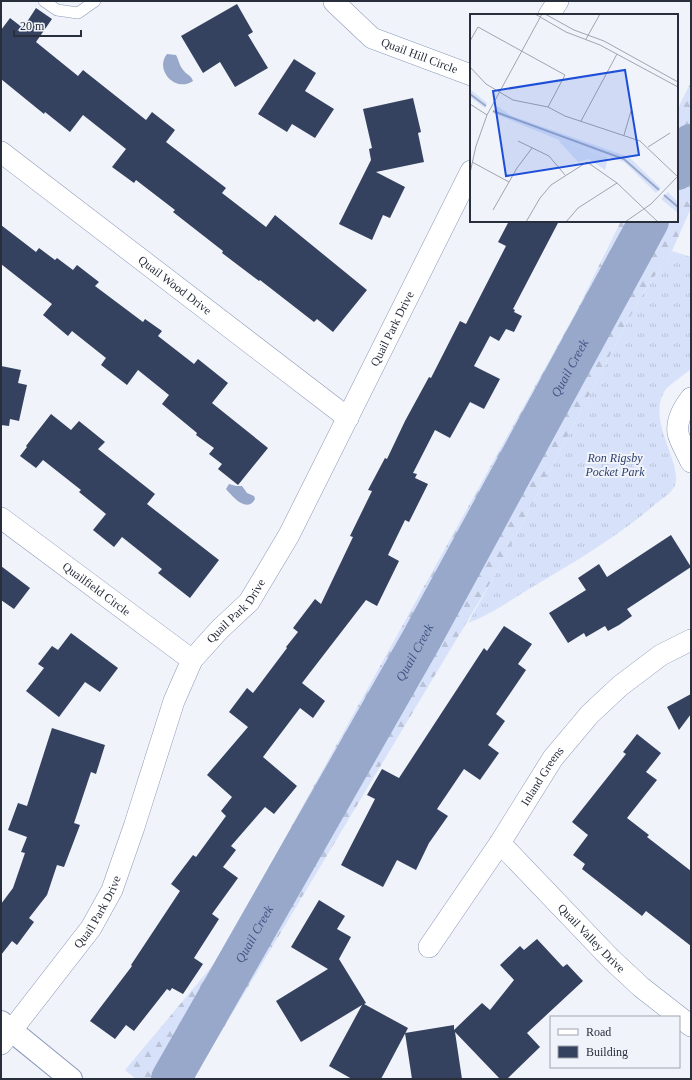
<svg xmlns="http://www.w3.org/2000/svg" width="692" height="1080" font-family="'Times New Roman',serif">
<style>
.grass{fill:url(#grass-tufts)}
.forest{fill:url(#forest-firs)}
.water{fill:#98a8ca}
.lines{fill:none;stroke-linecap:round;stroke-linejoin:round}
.river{stroke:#98a8ca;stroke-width:40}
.building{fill:#35425f}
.service-casing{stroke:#8a99b8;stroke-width:12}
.minor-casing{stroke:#8a99b8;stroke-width:22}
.tertiary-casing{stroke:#8a99b8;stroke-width:24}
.service{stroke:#fff;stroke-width:11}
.minor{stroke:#fff;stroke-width:21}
.tertiary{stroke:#fff;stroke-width:22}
.labels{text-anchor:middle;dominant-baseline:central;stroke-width:4;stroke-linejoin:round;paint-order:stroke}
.street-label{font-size:12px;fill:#282e3b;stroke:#f0f3fa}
.park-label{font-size:12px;font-style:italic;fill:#2e416f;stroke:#f0f3fa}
.water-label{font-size:13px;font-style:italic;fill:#415686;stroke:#f0f3fa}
.inset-river{fill:none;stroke:#98a8ca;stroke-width:2}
.inset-road{fill:none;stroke:#a0a4ae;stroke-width:1}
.view{fill:#1d4ed8;fill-opacity:0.15;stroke:#1d4ed8;stroke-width:2}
.inset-edge{fill:none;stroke:#282e3b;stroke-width:2}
</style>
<defs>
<pattern id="grass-tufts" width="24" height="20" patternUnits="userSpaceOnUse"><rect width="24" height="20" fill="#d7e2fa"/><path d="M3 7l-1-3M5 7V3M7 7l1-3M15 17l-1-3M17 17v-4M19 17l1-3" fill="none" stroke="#b9c2d7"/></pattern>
<pattern id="forest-firs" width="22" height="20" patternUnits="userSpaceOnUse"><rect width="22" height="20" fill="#d7e2fa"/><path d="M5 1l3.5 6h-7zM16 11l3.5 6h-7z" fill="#b9c2d7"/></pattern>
</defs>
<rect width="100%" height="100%" fill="#f0f3fa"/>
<!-- grass -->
<path class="grass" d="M 672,251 L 691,257 L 691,369 C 684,375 674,381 667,388 C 642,419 688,468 673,489 C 669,495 657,502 652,507 C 615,538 575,562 534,586 C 512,599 492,614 468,623 L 495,575 L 641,296 Z"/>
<!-- forest -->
<path class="forest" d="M 691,82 L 691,208 L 672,251 L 641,296 L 495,575 L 193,1079 L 136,1079 L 125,1070 L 218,959 L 577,310 L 621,221 L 677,221 L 677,110 Z"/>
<!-- water -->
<path class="water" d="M 167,54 L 176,55 C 179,60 179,66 184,71 C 187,75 191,75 193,81 C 176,93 154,70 167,54 Z
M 229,484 L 236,486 L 242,486 L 247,493 L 254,496 L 255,499 C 247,514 232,496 226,489 Z"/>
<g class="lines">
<!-- river -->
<g class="river">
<path d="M 677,170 L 691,144"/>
<path id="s1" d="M 171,1079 L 420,642 L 649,221"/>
</g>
</g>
<!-- building -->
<path class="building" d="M 237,4 L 253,32 L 248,35 L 268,68 L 235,87 L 220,62 L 203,73 L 181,36 Z
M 36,8 L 52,19 L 36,42 L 78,76 L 83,70 L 146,120 L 152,112 L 175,130 L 166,142 L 226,188 L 222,193 L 266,227 L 275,215 L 367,290 L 333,332 L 317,319 L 314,322 L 260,280 L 259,281 L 222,253 L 223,251 L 173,212 L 175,210 L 136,180 L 134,183 L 112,167 L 126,149 L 83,115 L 70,132 L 45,112 L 44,114 L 1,79 L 1,30 L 10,18 L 23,28 Z
M 294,59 L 316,73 L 305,91 L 334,109 L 315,138 L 292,124 L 287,132 L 258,114 Z
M 413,98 L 421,132 L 418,133 L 424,162 L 376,172 L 405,187 L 390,218 L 383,215 L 372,240 L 339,224 L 371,160 L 369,149 L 372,148 L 363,109 Z
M 509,221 L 559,221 L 513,309 L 515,310 L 514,312 L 522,316 L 514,332 L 506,329 L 499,341 L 490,336 L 474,366 L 500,379 L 484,409 L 470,402 L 450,438 L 435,430 L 413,473 L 417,474 L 415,478 L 428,484 L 409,522 L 405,520 L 388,555 L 399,561 L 377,606 L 366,600 L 302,683 L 325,701 L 313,718 L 300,708 L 263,757 L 297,786 L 274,814 L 265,807 L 231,846 L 236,850 L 223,867 L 238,878 L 212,914 L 219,919 L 194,958 L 203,964 L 183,994 L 172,988 L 170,991 L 167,989 L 134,1031 L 126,1025 L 115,1039 L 90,1021 L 132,966 L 131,965 L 180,891 L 171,884 L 193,855 L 196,857 L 226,816 L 221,811 L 232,797 L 207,775 L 248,727 L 229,712 L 247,688 L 253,693 L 287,648 L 286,647 L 298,632 L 293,628 L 315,599 L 321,604 L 353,537 L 350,536 L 372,491 L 368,490 L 385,458 L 387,459 L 405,421 L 429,377 L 431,378 L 460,321 L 466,324 L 506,246 L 498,242 Z
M 1,225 L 36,252 L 39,248 L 55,260 L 57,258 L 73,270 L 77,265 L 99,282 L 95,286 L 143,322 L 145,319 L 162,331 L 158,336 L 194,364 L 198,359 L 228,383 L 212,403 L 268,448 L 238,485 L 218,469 L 222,464 L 209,454 L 214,448 L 196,435 L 197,433 L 162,404 L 169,395 L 138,370 L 127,385 L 101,365 L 106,358 L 72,331 L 68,336 L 43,315 L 52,304 L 1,264 Z
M 1,366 L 21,370 L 18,383 L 27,385 L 19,421 L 10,419 L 9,426 L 1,425 Z
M 51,414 L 71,430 L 79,421 L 105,442 L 98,449 L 155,494 L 147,504 L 219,560 L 190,598 L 158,573 L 162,569 L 122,537 L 114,547 L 93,530 L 106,514 L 79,492 L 81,490 L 43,460 L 36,468 L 20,456 L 27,447 L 26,446 Z
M 671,535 L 691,567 L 627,609 L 632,616 L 619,625 L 608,631 L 605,626 L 586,637 L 584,633 L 568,643 L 549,613 L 586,590 L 578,578 L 599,564 L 607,577 Z
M 1,566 L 30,588 L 14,609 L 1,600 Z
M 504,626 L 532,644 L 518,664 L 526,670 L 496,714 L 505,721 L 488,745 L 499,753 L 480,780 L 464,769 L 437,809 L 448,816 L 429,843 L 416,870 L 397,860 L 383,887 L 341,865 L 375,799 L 367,795 L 382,769 L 399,778 L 484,648 L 487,651 Z
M 71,633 L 118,668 L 100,692 L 85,682 L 59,717 L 26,691 L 44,668 L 38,664 L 52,646 L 58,650 Z
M 691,694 L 691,714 L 679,730 L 667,707 Z
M 52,728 L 105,745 L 96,774 L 91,772 L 74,823 L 80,825 L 64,867 L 57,865 L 47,895 L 29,918 L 34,922 L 17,945 L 12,941 L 1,955 L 1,904 L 13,888 L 25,853 L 21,852 L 27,837 L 8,830 L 18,803 L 27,806 Z
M 637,734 L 661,753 L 646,772 L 657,780 L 627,818 L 649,835 L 647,837 L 691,871 L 691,946 L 646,911 L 642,916 L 582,869 L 585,864 L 573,855 L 588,835 L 572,822 L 626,754 L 623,752 Z
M 319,900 L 345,916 L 337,929 L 351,937 L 339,959 L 366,1003 L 364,1004 L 408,1028 L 381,1079 L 352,1079 L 329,1066 L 362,1005 L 301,1042 L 276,1001 L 328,969 L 291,947 Z
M 537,939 L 563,967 L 567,964 L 583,981 L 527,1033 L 540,1047 L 507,1079 L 500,1079 L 455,1032 L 462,1079 L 412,1079 L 405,1033 L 454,1025 L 454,1030 L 482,1003 L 490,1010 L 514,980 L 500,965 L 520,946 L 524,950 Z"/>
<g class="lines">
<!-- service casing -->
<g class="service-casing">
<path id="service" d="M 44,1 L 57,10 L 78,13 L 95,1"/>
</g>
<!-- minor casing -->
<g class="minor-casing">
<g id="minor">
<path id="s2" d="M 334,2 L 372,38 L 471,75"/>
<path d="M 549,15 L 558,1"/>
<path id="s3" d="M 1,152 L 348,418"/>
<path d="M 691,398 C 684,407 676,420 678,433 C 679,440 688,455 691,462"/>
<path id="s4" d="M 1,518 L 192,660"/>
<path id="s5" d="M 500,843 L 611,959 L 641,987 L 691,1026"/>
<path id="s6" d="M 429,947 L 500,843 L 553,758 L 590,714 L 620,686 L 661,655 L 691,640"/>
<path id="s7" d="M 1,1044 L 91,928 L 112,890 L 134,827 L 174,701 L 192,660 L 220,629 L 249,602 L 289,535 L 471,171"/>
</g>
</g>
<!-- tertiary casing -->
<g class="tertiary-casing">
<path id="tertiary" d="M 1,1022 L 71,1079"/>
</g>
<!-- service -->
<use href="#service" class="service"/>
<!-- minor -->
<use href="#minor" class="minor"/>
<!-- tertiary -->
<use href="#tertiary" class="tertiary"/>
</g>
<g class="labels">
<!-- street labels -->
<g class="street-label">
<text stroke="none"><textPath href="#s2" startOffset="103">Quail Hill Circle</textPath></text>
<text stroke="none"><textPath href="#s3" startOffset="219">Quail Wood Drive</textPath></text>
<text stroke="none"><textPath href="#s7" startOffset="824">Quail Park Drive</textPath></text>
<text stroke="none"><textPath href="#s4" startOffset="119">Quailfield Circle</textPath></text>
<text stroke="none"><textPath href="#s7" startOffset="500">Quail Park Drive</textPath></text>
<text stroke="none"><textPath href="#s6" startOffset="205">Inland Greens</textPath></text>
<text stroke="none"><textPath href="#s7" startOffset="164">Quail Park Drive</textPath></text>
<text stroke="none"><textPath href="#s5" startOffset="132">Quail Valley Drive</textPath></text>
</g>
<!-- park labels -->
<g class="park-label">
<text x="615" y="458">Ron Rigsby<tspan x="615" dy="14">Pocket Park</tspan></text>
</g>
<!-- water labels -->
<g class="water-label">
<text stroke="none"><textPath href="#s1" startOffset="815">Quail Creek</textPath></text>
<text stroke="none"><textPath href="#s1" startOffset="491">Quail Creek</textPath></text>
<text stroke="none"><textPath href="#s1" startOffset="167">Quail Creek</textPath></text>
</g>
</g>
<!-- overview -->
<g transform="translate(470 14)">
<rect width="208" height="208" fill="#f0f3fa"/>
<path d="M 88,126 L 138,143 L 135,156 L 119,145 L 108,148 Z" fill="#d7e2fa"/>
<path d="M 0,75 L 17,89 L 15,94 L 0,83 ZM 27,92 L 42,102 L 159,143 L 191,174 L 186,179 L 154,148 L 94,128 L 23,99 ZM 198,178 L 208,188 L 208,199 L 191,185 Z" fill="#d7e2fa"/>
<path class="inset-river" d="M 0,80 L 16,92M 23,97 L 154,145 L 189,176M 194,181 L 208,193"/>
<path class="inset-road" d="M 65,0 L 96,18 L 130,31 L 208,73M 75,0 L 104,16 L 134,27 L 208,68M 116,25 L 130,0M 0,27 L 8,13 L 95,61 L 78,93M 0,53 L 16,70 L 43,86 L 78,93 L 95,102 L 170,127 L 208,163M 0,90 L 17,101M 111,107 L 147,40M 154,121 L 161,97M 48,127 L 79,142 L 95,161M 178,133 L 200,119M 2,148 L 39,168M 0,159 L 6,132 L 17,101 L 72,0M 23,196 L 47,154 L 62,134M 56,208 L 70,184 L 81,171 L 117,148 L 147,169 L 188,208M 96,208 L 108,194 L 147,169M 155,208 L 181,190 L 208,162"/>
<path class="view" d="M 155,56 L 169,141 L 36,162 L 23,77 Z"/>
<rect width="208" height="208" class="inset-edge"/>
</g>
<!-- border -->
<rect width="692" height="1080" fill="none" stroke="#282e3b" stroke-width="4"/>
<!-- legend -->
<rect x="550" y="1016" width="130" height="52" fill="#f0f3fa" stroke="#a0a4ae"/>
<rect x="558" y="1029" width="20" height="6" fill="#ffffff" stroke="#a0a4ae"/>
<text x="586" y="1036" font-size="12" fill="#282e3b">Road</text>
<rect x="558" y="1046" width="20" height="12" fill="#35425f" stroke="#a0a4ae"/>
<text x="586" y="1056" font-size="12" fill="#282e3b">Building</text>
<!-- scale -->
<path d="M14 30v6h67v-6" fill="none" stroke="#282e3b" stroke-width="2"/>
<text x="20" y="30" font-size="12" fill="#282e3b" stroke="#f0f3fa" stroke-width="3" paint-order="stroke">20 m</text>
</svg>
